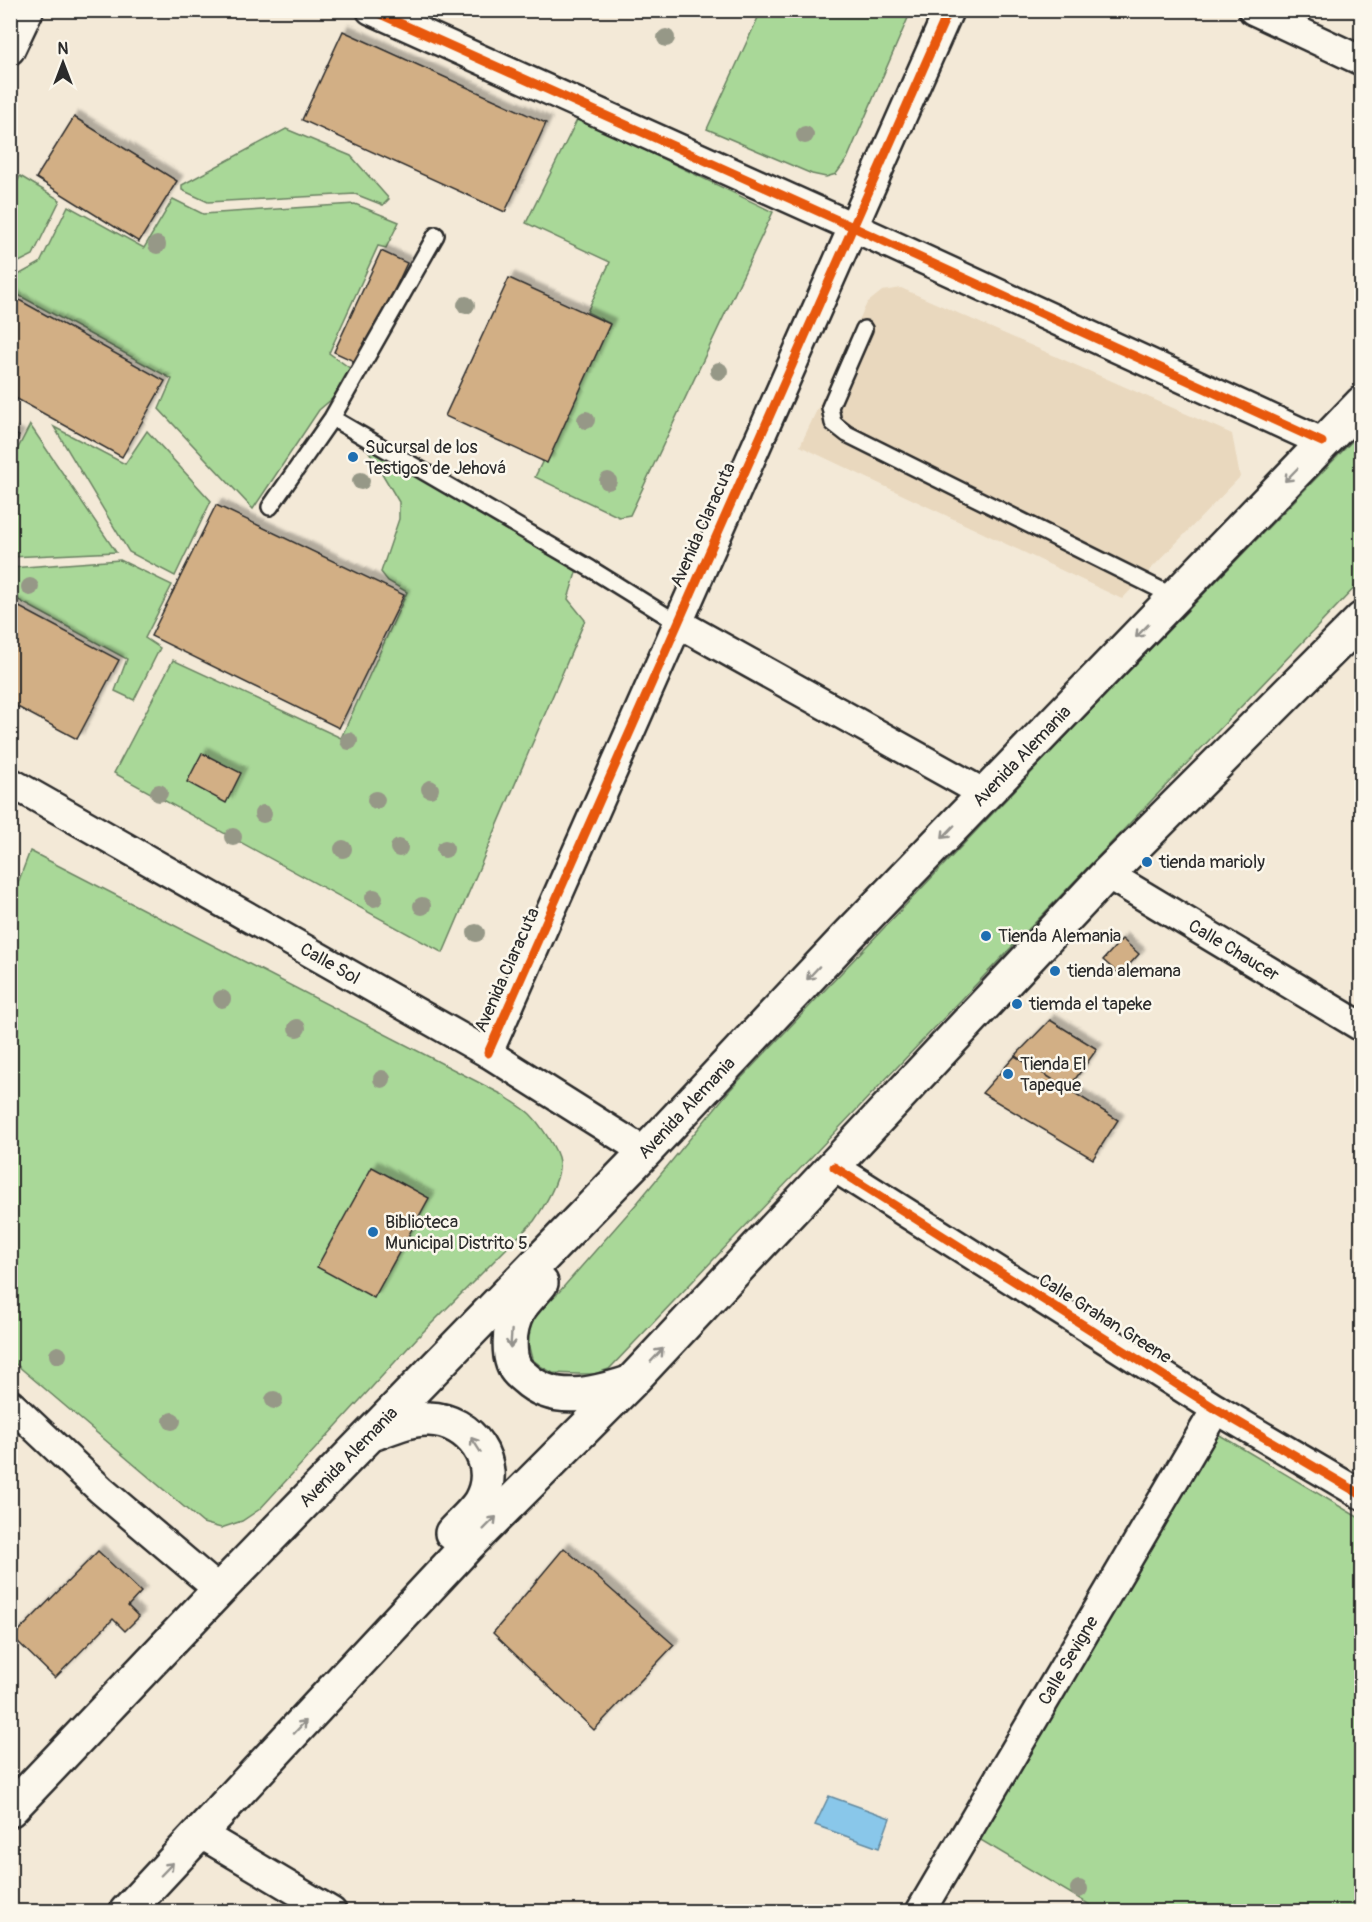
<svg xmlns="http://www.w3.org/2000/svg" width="1372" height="1922" font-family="Pangolin,sans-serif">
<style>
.built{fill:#e9d8be}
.green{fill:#a9d898;stroke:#6a8262;stroke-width:1.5}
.water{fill:#89c7ea;stroke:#63899e;stroke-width:1.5}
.building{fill:#d2af85;stroke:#2b2b2b;stroke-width:1.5;filter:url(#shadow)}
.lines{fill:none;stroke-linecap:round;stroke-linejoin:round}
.service-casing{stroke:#2b2b2b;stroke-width:20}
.minor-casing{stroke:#2b2b2b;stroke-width:33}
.secondary-casing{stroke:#2b2b2b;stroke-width:38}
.service{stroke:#fbf7ec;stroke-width:15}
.minor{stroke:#fbf7ec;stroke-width:28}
.secondary{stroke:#fbf7ec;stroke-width:33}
.cycleway-casing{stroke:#fbf7ec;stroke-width:13}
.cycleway{stroke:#e8590c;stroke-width:9}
.tree{fill:#969887}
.oneway{stroke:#93918c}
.poi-dot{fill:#1f6fb2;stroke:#fbf7ec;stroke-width:2}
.labels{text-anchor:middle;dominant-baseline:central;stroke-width:5;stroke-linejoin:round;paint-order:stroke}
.poi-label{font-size:18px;fill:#2b2b2b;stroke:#fbf7ec;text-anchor:start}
.street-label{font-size:18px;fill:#2b2b2b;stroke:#fbf7ec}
</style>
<defs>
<filter id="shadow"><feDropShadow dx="5.5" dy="-5.5" stdDeviation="1.5" flood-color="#0004"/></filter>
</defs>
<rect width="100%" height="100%" fill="#f3e9d7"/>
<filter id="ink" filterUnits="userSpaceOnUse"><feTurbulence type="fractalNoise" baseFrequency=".0167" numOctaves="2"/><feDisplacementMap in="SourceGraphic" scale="12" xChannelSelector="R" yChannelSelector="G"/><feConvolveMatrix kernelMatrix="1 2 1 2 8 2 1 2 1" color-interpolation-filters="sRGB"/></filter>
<g filter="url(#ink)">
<!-- built -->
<path class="built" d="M 901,288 L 1232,434 L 1240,477 L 1122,599 L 800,446 L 867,303 L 882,291 Z"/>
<!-- green -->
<path class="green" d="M 761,11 L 911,11 L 847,159 L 836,174 L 826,177 L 812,174 L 707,129 Z
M 578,118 L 773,212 L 630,515 L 619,517 L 535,477 L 609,323 L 587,312 L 610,262 L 526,223 Z
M 286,129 L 351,156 L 389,199 L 383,205 L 355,194 L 208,202 L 182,190 L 182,185 Z
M 20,176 L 60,200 L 33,255 L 11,266 L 11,196 Z
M 173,199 L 203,214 L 355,204 L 399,222 L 386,248 L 378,246 L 329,353 L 351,369 L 333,398 L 319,410 L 253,509 L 159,409 L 172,379 L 11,291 L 11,279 L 40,263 L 68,206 L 144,248 Z
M 30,425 L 116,552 L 11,557 L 11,462 Z
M 54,427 L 125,464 L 147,431 L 211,501 L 175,576 L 129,552 Z
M 1361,432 L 1361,581 L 609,1369 L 594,1374 L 577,1374 L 553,1373 L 542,1367 L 532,1359 L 527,1339 L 529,1321 L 559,1292 L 638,1202 L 729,1091 L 1069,733 Z
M 364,443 L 578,566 L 568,599 L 585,620 L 443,953 L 114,773 L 173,660 L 341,738 L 407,592 L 388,581 L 381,572 L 399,519 L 399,502 Z
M 120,560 L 172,585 L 145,638 L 160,648 L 134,700 L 115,691 L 127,659 L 11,596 L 11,568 Z
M 30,851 L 503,1095 C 511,1101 522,1107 530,1114 C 538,1122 558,1149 559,1162 C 562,1178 543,1208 534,1221 L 417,1338 L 260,1509 L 242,1521 L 221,1528 L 203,1523 L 11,1360 L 10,904 Z
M 1218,1434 L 1361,1519 L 1361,1911 L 1100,1911 L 979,1839 Z"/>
<!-- water -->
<path class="water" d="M 829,1796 L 890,1818 L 879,1848 L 815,1825 Z"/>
<!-- building -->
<path class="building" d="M 343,31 L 546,123 L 505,212 L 302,120 Z
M 74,117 L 177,181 L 139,242 L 36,178 Z
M 381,251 L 407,263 L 360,364 L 334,352 Z
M 509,278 L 610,324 L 547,463 L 445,416 Z
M 10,295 L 165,381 L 122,457 L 10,395 Z
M 10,432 L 19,436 L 10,452 Z
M 216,505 L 404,595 L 339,728 L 151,636 Z
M 10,602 L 119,660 L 77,739 L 10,703 Z
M 202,753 L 241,773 L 226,803 L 187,782 Z
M 1122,939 L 1139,954 L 1120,975 L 1103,960 Z
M 1050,1020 L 1097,1049 L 1068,1089 L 1015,1056 Z
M 1015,1056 L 1118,1120 L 1093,1159 L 982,1093 Z
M 372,1167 L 429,1198 L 374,1298 L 317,1267 Z
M 564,1548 L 674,1645 L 594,1730 L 493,1633 Z
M 98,1551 L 141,1592 L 128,1606 L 139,1617 L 125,1631 L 113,1619 L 55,1678 L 13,1637 Z"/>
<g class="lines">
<!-- service casing -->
<g class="service-casing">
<path id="service" d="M 864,329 L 830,407 L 833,423 L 847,434 L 1175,597
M 332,418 L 591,569 L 678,623
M 270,507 L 332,418 L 436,235"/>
</g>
<!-- minor casing -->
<g class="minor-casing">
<g id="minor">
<path d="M 371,10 L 853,227 L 1322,442"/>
<path d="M 1253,10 L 1362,61"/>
<path d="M 10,50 L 29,10"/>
<path d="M 678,623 L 985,794"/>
<path id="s1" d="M 10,782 L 488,1053 L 645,1152"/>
<path id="s2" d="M 1107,874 L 1362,1027"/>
<path d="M 488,1053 L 949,10"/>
<path d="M 834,1167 L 1216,1409 L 1362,1495"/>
<path d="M 10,1404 L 101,1490 L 219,1590"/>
<path d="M 201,1834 L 332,1912"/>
<path id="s3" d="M 920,1912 L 1216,1409"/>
</g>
</g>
<!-- secondary casing -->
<g class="secondary-casing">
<g id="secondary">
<path d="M 541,1283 C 534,1292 524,1301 518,1311 C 511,1324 509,1341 511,1356 C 513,1367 516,1371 525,1378 C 554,1405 595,1394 629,1383"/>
<path d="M 375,1433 C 391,1427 411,1418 429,1419 C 470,1420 502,1463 480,1502 C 473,1513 461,1523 452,1533"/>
<path id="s4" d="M 10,1810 L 219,1590 L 645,1152 L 846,938 L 1362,403"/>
<path d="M 126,1912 L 469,1544 L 631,1382 L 1107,874 L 1362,619"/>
</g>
</g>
<!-- service -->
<use href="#service" class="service"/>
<!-- minor -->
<use href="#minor" class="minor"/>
<!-- secondary -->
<use href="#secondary" class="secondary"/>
<!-- cycleway casing -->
<g class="cycleway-casing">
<path id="cycleway" d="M 371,10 L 853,227 L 1322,442
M 488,1053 L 949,10
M 834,1167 L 1216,1409 L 1362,1495"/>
</g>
<!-- cycleway -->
<use href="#cycleway" class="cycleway"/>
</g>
<!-- trees -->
<g class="tree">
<circle cx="666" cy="38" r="9"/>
<circle cx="805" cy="135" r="9"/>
<circle cx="157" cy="245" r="9"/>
<circle cx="466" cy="305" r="9"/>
<circle cx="719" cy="371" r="9"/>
<circle cx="586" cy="420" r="9"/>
<circle cx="361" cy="481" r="9"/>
<circle cx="608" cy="481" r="9"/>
<circle cx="30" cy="587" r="9"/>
<circle cx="349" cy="741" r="9"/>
<circle cx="430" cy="789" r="9"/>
<circle cx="159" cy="793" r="9"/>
<circle cx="376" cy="800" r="9"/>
<circle cx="263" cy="814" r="9"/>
<circle cx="233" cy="837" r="9"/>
<circle cx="399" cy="848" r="9"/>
<circle cx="343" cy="849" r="9"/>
<circle cx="445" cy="849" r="9"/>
<circle cx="374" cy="898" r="9"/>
<circle cx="422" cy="906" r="9"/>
<circle cx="476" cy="933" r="9"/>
<circle cx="222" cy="999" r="9"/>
<circle cx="297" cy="1028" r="9"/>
<circle cx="382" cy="1079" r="9"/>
<circle cx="58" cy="1355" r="9"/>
<circle cx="274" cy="1400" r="9"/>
<circle cx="172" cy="1421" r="9"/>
<circle cx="1079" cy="1889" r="9"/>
</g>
<!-- one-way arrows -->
<defs><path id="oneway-shaft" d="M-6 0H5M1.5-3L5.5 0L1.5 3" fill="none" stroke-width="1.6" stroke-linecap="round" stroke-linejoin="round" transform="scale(1.5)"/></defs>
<g class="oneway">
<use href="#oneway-shaft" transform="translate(1291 475) rotate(134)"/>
<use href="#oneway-shaft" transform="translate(1142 631) rotate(134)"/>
<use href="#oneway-shaft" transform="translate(948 832) rotate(134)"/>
<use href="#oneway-shaft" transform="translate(813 973) rotate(133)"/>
<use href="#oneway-shaft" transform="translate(511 1339) rotate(94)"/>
<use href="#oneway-shaft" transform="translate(657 1355) rotate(-47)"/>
<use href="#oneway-shaft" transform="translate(476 1445) rotate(-123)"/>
<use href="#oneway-shaft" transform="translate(490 1523) rotate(-45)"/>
<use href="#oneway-shaft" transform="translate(300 1727) rotate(-47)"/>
<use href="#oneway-shaft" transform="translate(167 1869) rotate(-46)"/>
</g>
</g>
<!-- markers -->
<g class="poi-dot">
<circle cx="353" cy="457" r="6"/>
<circle cx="1147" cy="862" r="6"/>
<circle cx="986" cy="936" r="6"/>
<circle cx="1055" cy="971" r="6"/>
<circle cx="1017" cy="1004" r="6"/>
<circle cx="1008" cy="1074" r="6"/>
<circle cx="373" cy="1232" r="6"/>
</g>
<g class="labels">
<!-- poi labels -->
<g class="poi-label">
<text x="365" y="447">Sucursal de los<tspan x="365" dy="21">Testigos de Jehová</tspan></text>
<text x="1159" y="862">tienda marioly</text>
<text x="998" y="936">Tienda Alemania</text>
<text x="1067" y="971">tienda alemana</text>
<text x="1029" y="1004">tiemda el tapeke</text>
<text x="1020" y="1064">Tienda El<tspan x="1020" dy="21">Tapeque</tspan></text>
<text x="385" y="1222">Biblioteca<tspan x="385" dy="21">Municipal Distrito 5</tspan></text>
</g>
<!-- street labels -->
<g class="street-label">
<text transform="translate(703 525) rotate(-66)">Avenida Claracuta</text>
<text stroke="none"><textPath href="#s4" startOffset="1461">Avenida Alemania</textPath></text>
<text stroke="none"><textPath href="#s2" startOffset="148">Calle Chaucer</textPath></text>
<text stroke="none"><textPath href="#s1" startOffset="368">Calle Sol</textPath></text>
<text transform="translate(507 970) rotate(-66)">Avenida Claracuta</text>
<text stroke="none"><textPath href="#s4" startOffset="975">Avenida Alemania</textPath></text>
<text transform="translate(1105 1319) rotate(32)">Calle Grahan Greene</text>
<text stroke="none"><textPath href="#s4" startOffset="489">Avenida Alemania</textPath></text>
<text stroke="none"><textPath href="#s3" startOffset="292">Calle Sevigne</textPath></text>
</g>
</g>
<!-- margin -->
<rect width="1372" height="1922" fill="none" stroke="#fbf7ec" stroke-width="36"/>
<rect x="18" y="18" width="1336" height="1886" fill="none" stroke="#2b2b2b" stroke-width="2" filter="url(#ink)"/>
<!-- north arrow -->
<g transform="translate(63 63)" stroke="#fbf7ec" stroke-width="4.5" paint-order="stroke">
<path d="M0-4.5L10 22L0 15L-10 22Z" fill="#2b2b2b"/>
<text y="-9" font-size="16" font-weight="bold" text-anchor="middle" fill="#2b2b2b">N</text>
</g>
</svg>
